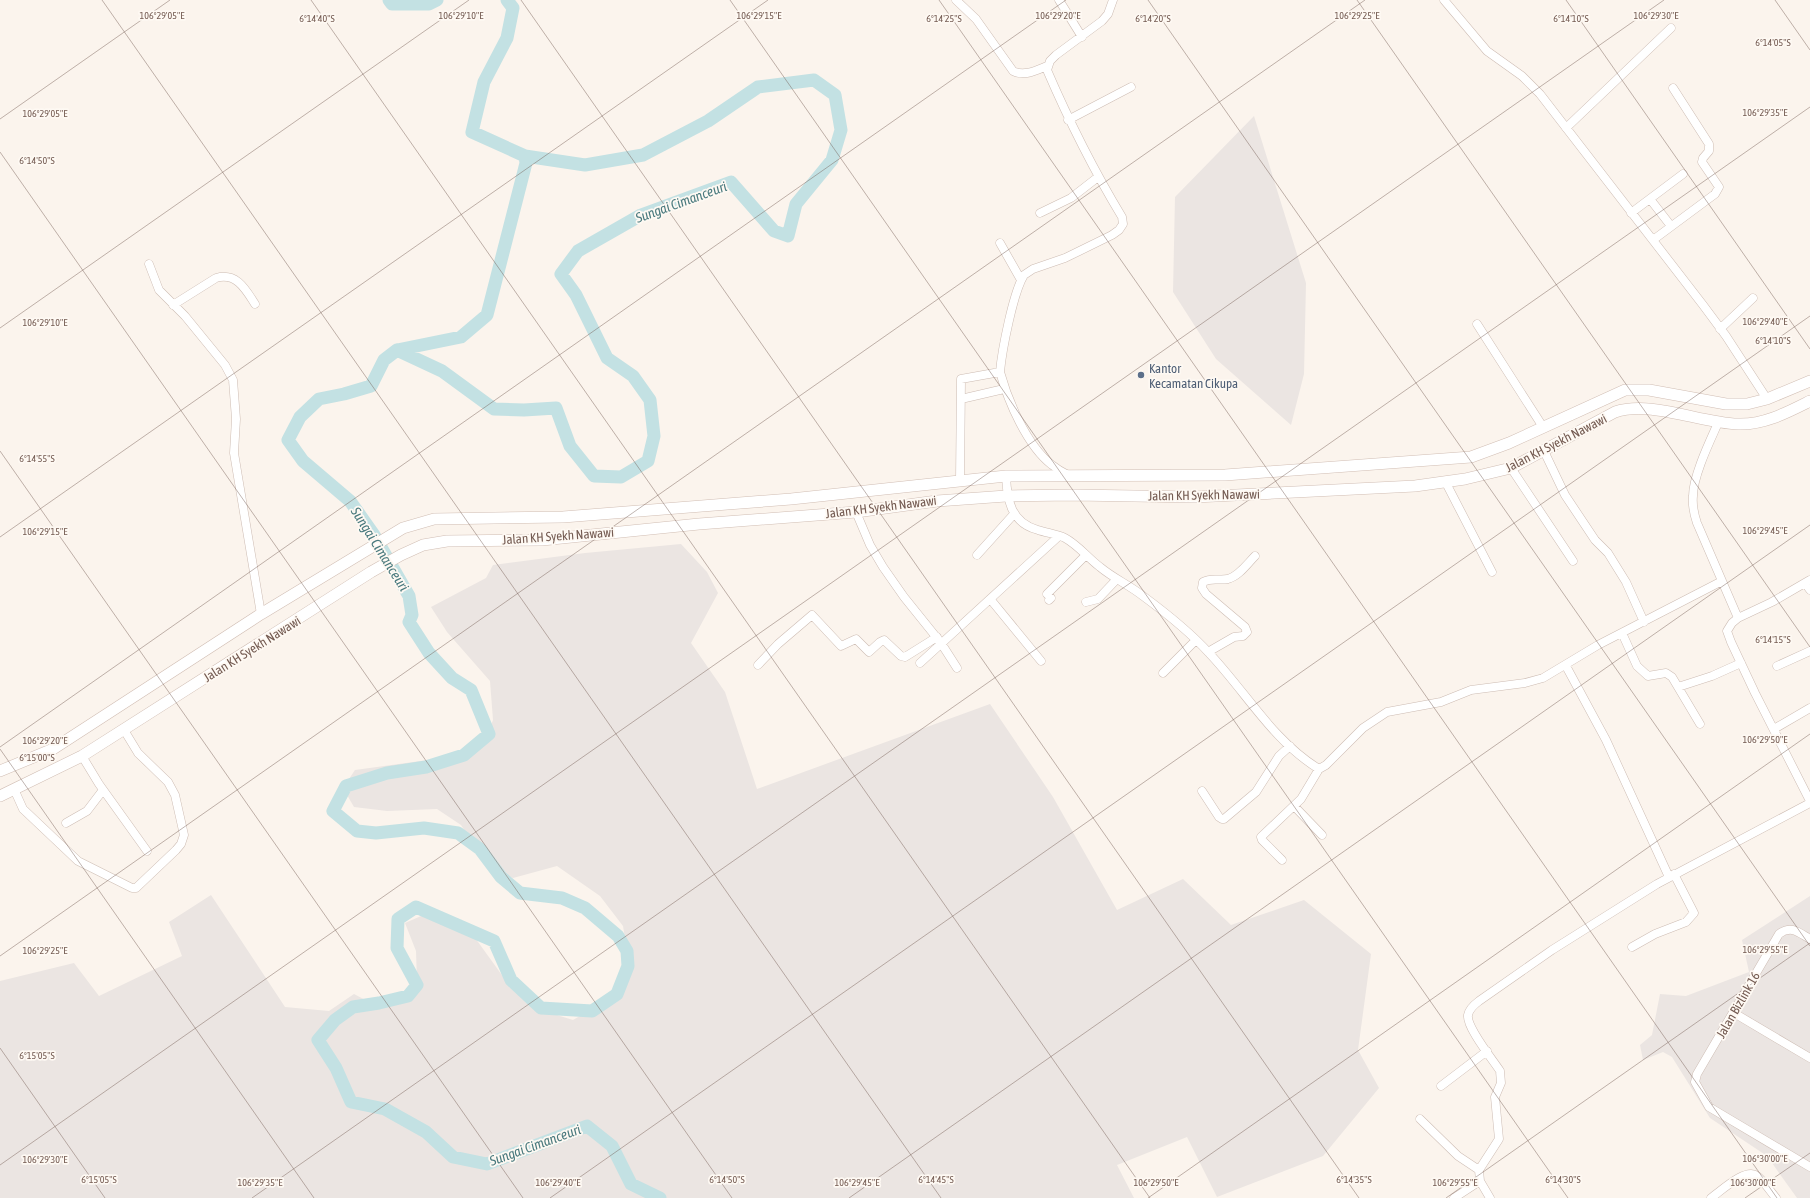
<svg xmlns="http://www.w3.org/2000/svg" width="1810" height="1198" font-family="'Asap Condensed',sans-serif">
<style>
.industrial{fill:#ebe5e2}
.lines{fill:none;stroke-linecap:round;stroke-linejoin:round}
.river{stroke:#c3e1e3;stroke-width:13}
.street-casing{stroke:#cdbcb3;stroke-width:9}
.secondary-casing{stroke:#d1beb4;stroke-width:12}
.street{stroke:#fff;stroke-width:8}
.secondary{stroke:#fff;stroke-width:11}
.ticks{fill:none;stroke:#745b52;stroke-width:1;stroke-opacity:0.45}
.service-dot{fill:#5c6f8a;stroke:#fef9f3;stroke-width:1.5}
.labels{text-anchor:middle;dominant-baseline:central;stroke-width:3.5;stroke-linejoin:round;paint-order:stroke}
.service-label{font-size:13px;fill:#4e5e75;stroke:#fef9f3;text-anchor:start}
.street-label{font-size:13px;fill:#745b52;stroke:#fef9f3}
.water-label{font-size:14px;font-style:italic;fill:#4a7a7e;stroke:#fef9f3}
.ticks-label{font-size:10px;text-anchor:middle;fill:#745b52;stroke:#fef9f3;stroke-width:3.5;stroke-linejoin:round;paint-order:stroke}
</style>
<rect width="100%" height="100%" fill="#fbf4ed"/>
<!-- industrial -->
<path class="industrial" d="M 1254,116 L 1306,283 L 1304,374 L 1291,425 L 1216,359 L 1173,292 L 1175,197 Z
M 681,544 L 707,572 L 718,593 L 691,643 L 725,692 L 757,789 L 990,704 L 1053,797 L 1117,910 L 1183,879 L 1231,925 L 1304,900 L 1371,954 L 1358,1050 L 1379,1088 L 1323,1156 L 1217,1197 L 1187,1137 L 1117,1165 L 1134,1198 L 0,1198 L 0,981 L 74,963 L 99,996 L 182,956 L 169,922 L 211,895 L 285,1007 L 329,1011 L 354,994 L 371,1003 L 389,1005 L 411,995 L 417,982 L 416,951 L 405,923 L 428,913 L 473,935 L 512,989 L 534,1008 L 573,1020 L 599,1005 L 622,980 L 628,957 L 623,926 L 600,896 L 557,866 L 513,878 L 490,870 L 461,825 L 437,809 L 387,811 L 354,807 L 343,788 L 355,770 L 457,756 L 484,743 L 493,720 L 490,681 L 447,632 L 431,607 L 486,578 L 493,565 L 585,553 Z
M 1810,896 L 1810,1198 L 1797,1198 L 1767,1156 L 1710,1118 L 1672,1057 L 1663,1052 L 1643,1060 L 1640,1045 L 1652,1035 L 1660,994 L 1686,996 L 1749,972 L 1742,940 Z"/>
<g class="lines">
<!-- river -->
<path class="river" d="M 389,0 L 392,4 L 429,4 L 437,0
M 507,0 L 513,8 L 507,38 L 484,82 L 472,132 L 525,156 L 585,165 L 643,155 L 708,121 L 758,87 L 814,80 L 835,95 L 841,130 L 832,160 L 796,204 L 788,236 L 774,231 L 731,182 L 641,215 L 578,251 L 561,274 L 576,295 L 607,358 L 633,376 L 650,400 L 654,436 L 648,461 L 621,477 L 594,476 L 570,446 L 556,408 L 524,410 L 494,409 L 442,371 L 397,350 L 384,360 L 371,386 L 344,394 L 319,399 L 300,417 L 288,440 L 303,461 L 350,501 L 374,535 L 409,596 L 412,615 L 409,622 L 429,653 L 452,678 L 471,690 L 489,734 L 464,755 L 426,767 L 387,773 L 346,786 L 333,811 L 357,831 L 376,833 L 424,828 L 458,833 L 480,849 L 501,877 L 520,893 L 562,898 L 585,908 L 618,936 L 627,951 L 628,966 L 617,994 L 592,1011 L 541,1008 L 511,980 L 494,941 L 416,907 L 398,919 L 397,948 L 417,985 L 408,996 L 379,1003 L 353,1007 L 335,1020 L 318,1040 L 336,1068 L 351,1102 L 385,1109 L 426,1132 L 453,1157 L 487,1164 L 587,1126 L 612,1146 L 631,1184 L 660,1198
M 397,350 L 461,337 L 487,315 L 526,163 L 525,156"/>
<!-- street casing -->
<g class="street-casing">
<path id="street" d="M 956,0 L 976,19 L 1013,71 C 1024,77 1037,70 1047,66
M 1059,0 L 1082,37
M 1444,0 L 1487,51 L 1522,76 L 1540,94 L 1703,305 L 1726,336 L 1767,399
M 1068,120 L 1131,87
M 1566,128 L 1671,28
M 1650,199 L 1671,226
M 1040,213 L 1071,198 L 1098,177
M 1631,213 L 1683,174
M 1653,240 L 1715,194 L 1719,187 L 1702,162 L 1703,158 L 1709,151 L 1709,144 L 1673,88
M 1000,243 L 1021,280
M 149,264 L 159,290 L 185,316 L 225,365 L 233,380 L 236,419 L 234,453 L 261,614
M 173,305 L 216,278 C 237,272 246,290 255,304
M 1477,324 L 1543,427
M 1720,329 L 1753,298
M 1000,372 C 1008,401 1027,446 1052,465 C 1057,469 1062,472 1068,475
M 961,399 L 1004,389
M 1718,423 C 1710,441 1693,476 1693,496 C 1692,505 1694,514 1697,523 L 1738,618
M 1544,451 L 1565,495 L 1595,540 L 1608,553 L 1626,582 L 1644,622
M 1511,468 L 1573,561
M 1006,476 C 1007,500 1011,523 1038,530 C 1047,533 1057,534 1065,538 C 1078,545 1088,558 1100,567 C 1113,578 1129,585 1143,596 C 1166,613 1190,632 1209,653 C 1246,692 1273,741 1319,769 L 1301,799 L 1261,837 L 1262,840 L 1282,860
M 960,481 L 961,379 L 1000,372 C 1002,350 1013,293 1024,275 L 1033,269 L 1065,258 L 1112,235 L 1119,230 L 1123,224 L 1122,217 C 1093,169 1069,121 1047,70 L 1050,61 L 1056,55 L 1102,21 L 1108,14 L 1113,0
M 1445,481 L 1492,572
M 856,512 L 870,545 L 883,567 L 904,597 L 941,643 L 957,668
M 977,555 L 1014,514
M 1810,580 L 1772,602 L 1738,618 L 1732,623 L 1727,631 L 1731,642 L 1755,693 L 1810,801
M 1805,583 L 1810,590
M 991,600 L 1041,661
M 1049,600 L 1051,598 L 1047,594 L 1086,555
M 1086,602 L 1098,599 L 1116,580
M 1622,633 L 1637,666 L 1648,676 L 1666,673 L 1672,677 L 1700,724
M 1208,652 L 1234,637 L 1243,636 L 1247,632 L 1245,627 L 1206,594 L 1202,588 L 1203,582 C 1212,577 1219,581 1228,579 C 1239,576 1247,564 1255,556
M 920,663 L 1059,536
M 758,665 L 778,644 L 812,615 L 841,646 L 856,639 L 869,652 L 880,642 L 884,640 L 901,656 L 905,657 L 937,637
M 1566,666 L 1606,740 L 1669,877
M 1777,666 L 1810,651
M 1163,673 L 1196,640
M 1678,687 L 1712,676 L 1741,663
M 1774,729 L 1810,708
M 82,756 L 99,784 L 147,851
M 1319,769 L 1326,765 L 1363,728 L 1387,712 L 1441,702 L 1471,690 L 1525,683 L 1543,678 L 1598,645 L 1722,581
M 14,789 L 23,809 L 78,861 L 132,888 L 136,888 L 176,850 L 181,844 L 184,835 L 175,795 L 168,782 L 138,753 L 124,730
M 1202,791 L 1219,817 L 1222,819 L 1224,819 L 1256,792 L 1279,756 L 1290,746
M 1294,806 L 1322,835
M 66,823 L 87,811 L 103,790
M 1810,939 C 1798,932 1791,925 1779,934 L 1697,1074 L 1695,1082 L 1709,1107 L 1810,1167
M 1632,947 L 1655,934 L 1686,922 L 1694,913 L 1692,909 L 1674,874
M 1734,1013 L 1810,1058
M 1441,1086 L 1487,1051
M 1420,1119 L 1458,1156 L 1479,1170
M 1454,1198 L 1480,1181
M 1490,1198 L 1480,1181 L 1479,1170 L 1499,1139 L 1495,1097 L 1501,1083 L 1500,1071 C 1493,1060 1466,1027 1468,1015 C 1469,1009 1475,1004 1479,1001 L 1552,950 L 1657,884 L 1810,803
M 1711,1198 C 1721,1191 1746,1167 1757,1176 C 1764,1181 1770,1191 1776,1198"/>
</g>
<!-- secondary casing -->
<g class="secondary-casing">
<path id="secondary" d="M 0,771 L 53,749 L 261,614 L 403,528 L 434,519 L 563,517 L 791,499 L 1006,476 L 1225,475 L 1471,457 L 1509,443 L 1625,390 L 1649,390 L 1726,404 L 1747,404 L 1767,399 L 1810,381
M 0,796 L 82,756 L 371,572 L 401,555 L 423,545 L 447,541 L 542,540 L 699,524 L 856,512 L 937,501 L 1006,496 L 1074,495 L 1195,497 L 1415,486 L 1465,479 L 1511,468 L 1615,412 C 1651,400 1700,423 1738,424 C 1764,425 1788,412 1810,401"/>
</g>
<!-- street -->
<use href="#street" class="street"/>
<!-- secondary -->
<use href="#secondary" class="secondary"/>
</g>
<!-- ticks -->
<path class="ticks" d="M 102,0 L 941,1198M 311,0 L 1150,1198M 521,0 L 1359,1198M 730,0 L 1568,1198M 939,0 L 1777,1198M 1148,0 L 1810,946M 1357,0 L 1810,647M 1566,0 L 1810,349M 1775,0 L 1810,50M 0,119 L 170,0M 0,152 L 732,1198M 0,328 L 469,0M 0,451 L 523,1198M 0,537 L 768,0M 0,747 L 1066,0M 0,749 L 314,1198M 0,956 L 1365,0M 0,1048 L 105,1198M 0,1165 L 1664,0M 252,1198 L 1810,107M 550,1198 L 1810,316M 849,1198 L 1810,525M 1148,1198 L 1810,734M 1446,1198 L 1810,943M 1745,1198 L 1810,1153"/>
<!-- markers -->
<circle class="service-dot" cx="1141" cy="375" r="4"/>
<g class="labels">
<!-- service labels -->
<g class="service-label">
<text x="1149" y="368">Kantor<tspan x="1149" dy="15">Kecamatan Cikupa</tspan></text>
</g>
<!-- street labels -->
<g class="street-label">
<text transform="translate(1556 443) rotate(-27)">Jalan KH Syekh Nawawi</text>
<text transform="translate(1204 495) rotate(-1)">Jalan KH Syekh Nawawi</text>
<text transform="translate(881 507) rotate(-7)">Jalan KH Syekh Nawawi</text>
<text transform="translate(558 536) rotate(-4)">Jalan KH Syekh Nawawi</text>
<text transform="translate(252 649) rotate(-32)">Jalan KH Syekh Nawawi</text>
<text transform="translate(1738 1005) rotate(-60)">Jalan Bizlink 16</text>
</g>
<!-- water labels -->
<g class="water-label">
<text transform="translate(681 202) rotate(-20)">Sungai Cimanceuri</text>
<text transform="translate(380 549) rotate(58)">Sungai Cimanceuri</text>
<text transform="translate(535 1145) rotate(-20)">Sungai Cimanceuri</text>
</g>
</g>
<g class="ticks-label">
<text x="162" y="19">106°29'05"E</text>
<text x="759" y="19">106°29'15"E</text>
<text x="461" y="19">106°29'10"E</text>
<text x="1058" y="19">106°29'20"E</text>
<text x="1357" y="19">106°29'25"E</text>
<text x="1656" y="19">106°29'30"E</text>
<text x="317" y="22">6°14'40"S</text>
<text x="944" y="22">6°14'25"S</text>
<text x="1153" y="22">6°14'20"S</text>
<text x="1571" y="22">6°14'10"S</text>
<text x="1773" y="46">6°14'05"S</text>
<text x="1765" y="116">106°29'35"E</text>
<text x="45" y="117">106°29'05"E</text>
<text x="37" y="164">6°14'50"S</text>
<text x="1765" y="325">106°29'40"E</text>
<text x="45" y="326">106°29'10"E</text>
<text x="1773" y="344">6°14'10"S</text>
<text x="37" y="462">6°14'55"S</text>
<text x="1765" y="534">106°29'45"E</text>
<text x="45" y="535">106°29'15"E</text>
<text x="1773" y="643">6°14'15"S</text>
<text x="1765" y="743">106°29'50"E</text>
<text x="45" y="744">106°29'20"E</text>
<text x="37" y="761">6°15'00"S</text>
<text x="1765" y="953">106°29'55"E</text>
<text x="45" y="954">106°29'25"E</text>
<text x="37" y="1059">6°15'05"S</text>
<text x="1765" y="1162">106°30'00"E</text>
<text x="45" y="1163">106°29'30"E</text>
<text x="99" y="1183">6°15'05"S</text>
<text x="727" y="1183">6°14'50"S</text>
<text x="936" y="1183">6°14'45"S</text>
<text x="1354" y="1183">6°14'35"S</text>
<text x="1563" y="1183">6°14'30"S</text>
<text x="260" y="1186">106°29'35"E</text>
<text x="558" y="1186">106°29'40"E</text>
<text x="857" y="1186">106°29'45"E</text>
<text x="1156" y="1186">106°29'50"E</text>
<text x="1455" y="1186">106°29'55"E</text>
<text x="1753" y="1186">106°30'00"E</text>
</g>
</svg>
